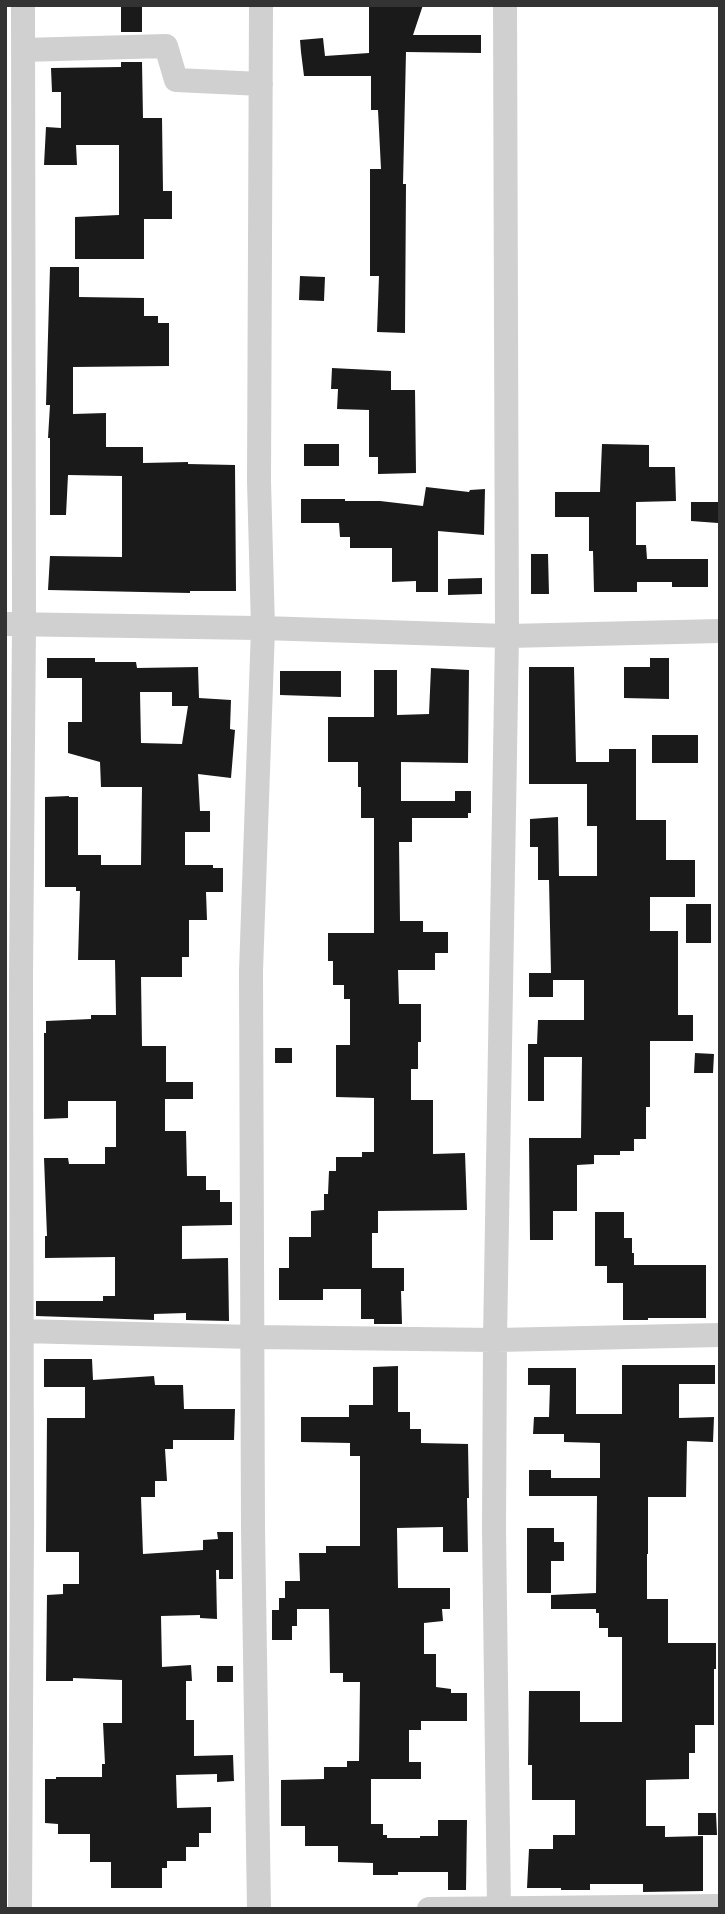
<svg xmlns="http://www.w3.org/2000/svg" width="725" height="1914" font-family="Cabin,sans-serif">
<style>
.building{fill:#1a1a1a;fill-rule:evenodd}
.lines{fill:none;stroke-linecap:round;stroke-linejoin:round}
.minor{stroke:#d0d0d0;stroke-width:24}
</style>
<rect width="100%" height="100%" fill="#fff"/>
<!-- building -->
<path class="building" d="M 121,5 L 142,5 L 142,32 L 121,32 Z
M 369,5 L 423,5 L 413,35 L 481,35 L 481,53 L 406,52 L 403,184 L 406,184 L 405,333 L 377,332 L 379,276 L 370,276 L 370,169 L 381,169 L 378,110 L 371,110 L 371,76 L 304,76 L 301,52 L 300,40 L 323,38 L 325,56 L 369,53 Z
M 121,62 L 142,62 L 143,118 L 162,118 L 163,191 L 172,191 L 172,219 L 144,219 L 144,259 L 75,259 L 75,217 L 119,215 L 119,145 L 76,145 L 77,165 L 44,165 L 46,127 L 61,128 L 61,92 L 52,92 L 51,68 L 121,67 Z
M 50,267 L 79,267 L 79,297 L 144,298 L 144,316 L 158,316 L 158,323 L 169,323 L 169,366 L 73,367 L 73,414 L 106,413 L 106,447 L 143,447 L 143,463 L 188,462 L 188,464 L 235,465 L 236,591 L 190,591 L 190,593 L 48,590 L 50,556 L 122,557 L 122,476 L 68,475 L 66,515 L 50,515 L 50,438 L 48,438 L 50,405 L 46,405 Z
M 300,276 L 325,277 L 324,301 L 299,300 Z
M 332,368 L 391,371 L 391,390 L 415,390 L 416,473 L 378,474 L 378,457 L 369,457 L 369,410 L 337,409 L 338,389 L 331,389 Z
M 304,444 L 339,444 L 339,466 L 304,466 Z
M 602,444 L 649,445 L 649,467 L 675,467 L 676,501 L 636,502 L 636,545 L 646,545 L 647,559 L 708,559 L 708,587 L 672,587 L 672,582 L 637,582 L 637,592 L 594,592 L 593,551 L 589,551 L 589,517 L 555,517 L 555,492 L 600,492 Z
M 426,487 L 469,492 L 470,490 L 485,489 L 484,535 L 438,531 L 438,592 L 416,592 L 416,581 L 392,582 L 392,548 L 350,548 L 350,537 L 340,537 L 339,523 L 301,523 L 301,499 L 345,499 L 345,501 L 380,501 L 423,506 Z
M 691,502 L 718,502 L 718,523 L 691,521 Z
M 531,554 L 548,554 L 549,594 L 531,594 Z
M 482,578 L 482,594 L 448,595 L 448,579 Z
M 47,658 L 95,658 L 95,662 L 136,662 L 137,668 L 198,667 L 199,698 L 231,700 L 230,729 L 235,730 L 231,778 L 198,774 L 200,811 L 210,811 L 210,832 L 185,832 L 185,865 L 213,865 L 213,868 L 223,868 L 223,892 L 206,892 L 207,920 L 189,920 L 189,957 L 182,957 L 182,977 L 141,977 L 142,1046 L 166,1046 L 166,1082 L 193,1082 L 193,1099 L 165,1099 L 165,1131 L 186,1131 L 187,1176 L 206,1176 L 206,1190 L 220,1190 L 220,1202 L 232,1202 L 232,1225 L 182,1226 L 182,1259 L 228,1258 L 229,1321 L 186,1320 L 186,1313 L 154,1314 L 154,1320 L 36,1316 L 36,1301 L 103,1301 L 103,1296 L 115,1296 L 115,1257 L 45,1258 L 45,1236 L 47,1236 L 44,1158 L 68,1158 L 69,1164 L 105,1164 L 105,1147 L 116,1147 L 116,1101 L 68,1101 L 68,1118 L 44,1119 L 44,1033 L 46,1033 L 46,1021 L 91,1019 L 91,1015 L 116,1015 L 115,960 L 78,960 L 80,891 L 76,891 L 76,887 L 45,887 L 45,797 L 69,796 L 69,797 L 78,797 L 78,855 L 101,855 L 101,865 L 141,865 L 142,787 L 101,787 L 100,762 L 68,753 L 68,722 L 82,722 L 82,678 L 47,678 ZM 140,692 L 172,692 L 172,706 L 188,706 L 182,744 L 141,743 Z
M 650,658 L 669,658 L 669,699 L 624,698 L 624,667 L 650,667 Z
M 529,667 L 574,667 L 576,762 L 609,762 L 609,749 L 636,749 L 636,820 L 666,820 L 666,860 L 695,860 L 695,897 L 650,897 L 650,931 L 678,931 L 678,1015 L 693,1015 L 693,1041 L 650,1041 L 650,1107 L 646,1107 L 646,1139 L 634,1139 L 634,1151 L 620,1151 L 620,1155 L 594,1155 L 594,1164 L 577,1165 L 577,1211 L 553,1211 L 553,1240 L 530,1240 L 529,1138 L 581,1138 L 582,1057 L 544,1057 L 544,1101 L 528,1101 L 528,1044 L 537,1044 L 538,1020 L 584,1020 L 584,980 L 553,980 L 553,997 L 529,997 L 529,973 L 551,973 L 549,880 L 538,880 L 538,847 L 530,847 L 530,819 L 558,817 L 559,876 L 597,876 L 597,826 L 587,826 L 587,784 L 529,784 Z
M 431,668 L 469,670 L 468,763 L 401,762 L 401,801 L 455,801 L 455,791 L 471,791 L 471,813 L 468,813 L 468,818 L 412,818 L 412,842 L 399,842 L 400,921 L 423,921 L 423,932 L 448,932 L 448,953 L 435,953 L 435,970 L 398,970 L 399,1004 L 421,1004 L 421,1042 L 418,1042 L 418,1069 L 411,1069 L 411,1100 L 433,1100 L 433,1154 L 465,1153 L 467,1210 L 378,1211 L 378,1233 L 372,1233 L 372,1268 L 404,1268 L 404,1291 L 401,1291 L 402,1324 L 374,1324 L 374,1319 L 361,1319 L 361,1289 L 323,1289 L 323,1300 L 279,1300 L 279,1268 L 289,1268 L 289,1237 L 311,1237 L 311,1211 L 324,1210 L 324,1194 L 328,1194 L 329,1171 L 336,1171 L 336,1157 L 362,1157 L 362,1152 L 374,1152 L 374,1098 L 336,1097 L 336,1045 L 350,1045 L 350,999 L 344,999 L 344,985 L 333,985 L 333,961 L 328,961 L 328,933 L 374,933 L 374,818 L 361,818 L 361,787 L 358,787 L 358,762 L 328,762 L 328,717 L 374,717 L 374,670 L 397,670 L 397,715 L 429,714 Z
M 280,671 L 341,671 L 341,697 L 280,695 Z
M 652,735 L 698,735 L 698,763 L 652,763 Z
M 686,904 L 711,904 L 711,943 L 686,943 Z
M 275,1048 L 292,1048 L 292,1063 L 275,1063 Z
M 695,1053 L 714,1054 L 713,1073 L 694,1073 Z
M 595,1212 L 624,1212 L 624,1238 L 632,1238 L 632,1253 L 634,1253 L 634,1265 L 706,1265 L 706,1318 L 648,1318 L 648,1320 L 623,1320 L 623,1283 L 607,1283 L 607,1266 L 595,1266 Z
M 44,1359 L 92,1359 L 93,1380 L 154,1376 L 155,1385 L 183,1385 L 184,1409 L 235,1409 L 234,1440 L 173,1440 L 173,1449 L 165,1449 L 167,1481 L 155,1481 L 155,1497 L 141,1497 L 143,1554 L 203,1550 L 203,1540 L 218,1539 L 217,1532 L 233,1532 L 233,1579 L 219,1579 L 219,1570 L 216,1570 L 217,1619 L 200,1618 L 200,1615 L 161,1616 L 162,1667 L 191,1665 L 192,1681 L 186,1681 L 186,1720 L 194,1720 L 194,1756 L 233,1755 L 234,1781 L 217,1782 L 217,1774 L 176,1775 L 177,1808 L 211,1807 L 211,1833 L 199,1833 L 199,1847 L 186,1847 L 186,1861 L 167,1861 L 167,1868 L 162,1868 L 162,1888 L 111,1888 L 111,1862 L 90,1862 L 90,1834 L 58,1834 L 58,1824 L 45,1823 L 45,1779 L 56,1779 L 56,1777 L 102,1777 L 102,1764 L 105,1764 L 103,1723 L 122,1723 L 122,1680 L 73,1678 L 73,1681 L 46,1681 L 47,1595 L 63,1594 L 63,1584 L 79,1584 L 79,1552 L 46,1552 L 47,1418 L 85,1418 L 85,1387 L 44,1387 Z
M 622,1365 L 715,1365 L 715,1384 L 679,1384 L 679,1418 L 714,1417 L 713,1442 L 687,1441 L 686,1497 L 648,1497 L 648,1554 L 647,1554 L 647,1599 L 668,1599 L 668,1643 L 716,1643 L 716,1669 L 714,1669 L 714,1725 L 695,1725 L 695,1753 L 689,1753 L 689,1779 L 646,1780 L 646,1826 L 665,1826 L 665,1837 L 703,1836 L 703,1891 L 643,1892 L 643,1884 L 590,1884 L 590,1890 L 561,1890 L 561,1888 L 527,1888 L 529,1849 L 553,1849 L 553,1835 L 575,1835 L 575,1800 L 532,1800 L 532,1765 L 528,1765 L 529,1691 L 580,1691 L 580,1722 L 622,1722 L 622,1637 L 608,1637 L 608,1628 L 599,1628 L 599,1613 L 596,1613 L 596,1609 L 551,1609 L 551,1595 L 596,1593 L 597,1496 L 529,1496 L 529,1470 L 551,1470 L 551,1478 L 600,1478 L 600,1443 L 564,1442 L 564,1434 L 533,1434 L 534,1417 L 549,1417 L 550,1385 L 528,1385 L 528,1368 L 576,1368 L 576,1414 L 622,1414 Z
M 398,1366 L 398,1412 L 410,1412 L 410,1429 L 421,1429 L 421,1443 L 468,1444 L 469,1498 L 467,1498 L 468,1552 L 443,1552 L 443,1527 L 397,1528 L 398,1588 L 450,1588 L 450,1609 L 442,1609 L 443,1621 L 424,1623 L 424,1654 L 436,1654 L 436,1687 L 451,1689 L 451,1693 L 467,1693 L 467,1721 L 421,1721 L 421,1730 L 409,1730 L 409,1762 L 421,1762 L 421,1779 L 371,1779 L 371,1824 L 383,1824 L 383,1835 L 387,1835 L 387,1838 L 420,1838 L 420,1836 L 438,1836 L 438,1820 L 467,1820 L 466,1890 L 448,1890 L 448,1872 L 398,1872 L 398,1875 L 373,1875 L 373,1863 L 338,1862 L 338,1846 L 305,1846 L 305,1826 L 281,1826 L 281,1780 L 324,1779 L 324,1767 L 347,1767 L 347,1761 L 359,1761 L 360,1682 L 343,1682 L 343,1673 L 330,1673 L 329,1609 L 297,1609 L 297,1626 L 292,1626 L 292,1640 L 272,1640 L 272,1610 L 279,1610 L 279,1598 L 285,1598 L 285,1581 L 300,1581 L 299,1553 L 326,1553 L 326,1546 L 360,1546 L 360,1456 L 350,1456 L 350,1443 L 301,1442 L 301,1417 L 349,1417 L 349,1405 L 373,1405 L 373,1367 Z
M 527,1528 L 554,1528 L 554,1542 L 564,1542 L 564,1561 L 551,1561 L 551,1593 L 527,1593 Z
M 217,1666 L 233,1666 L 233,1682 L 217,1682 Z
M 698,1813 L 716,1813 L 717,1835 L 698,1835 Z"/>
<g class="lines">
<!-- minor -->
<path class="minor" d="M 23,50 L 166,46 L 176,80 L 261,84
M 5,624 L 263,628 L 507,636 L 720,631
M 22,1331 L 252,1337 L 495,1340 L 720,1335
M 20,1909 L 22,1525 L 21,978 L 24,624 L 23,5
M 259,1909 L 253,1528 L 251,971 L 263,628 L 259,481 L 261,5
M 429,1909 L 720,1906
M 499,1909 L 494,1530 L 495,1340 L 507,636 L 505,5"/>
</g>
<!-- border -->
<rect width="725" height="1914" fill="none" stroke="#333333" stroke-width="14"/>
</svg>
